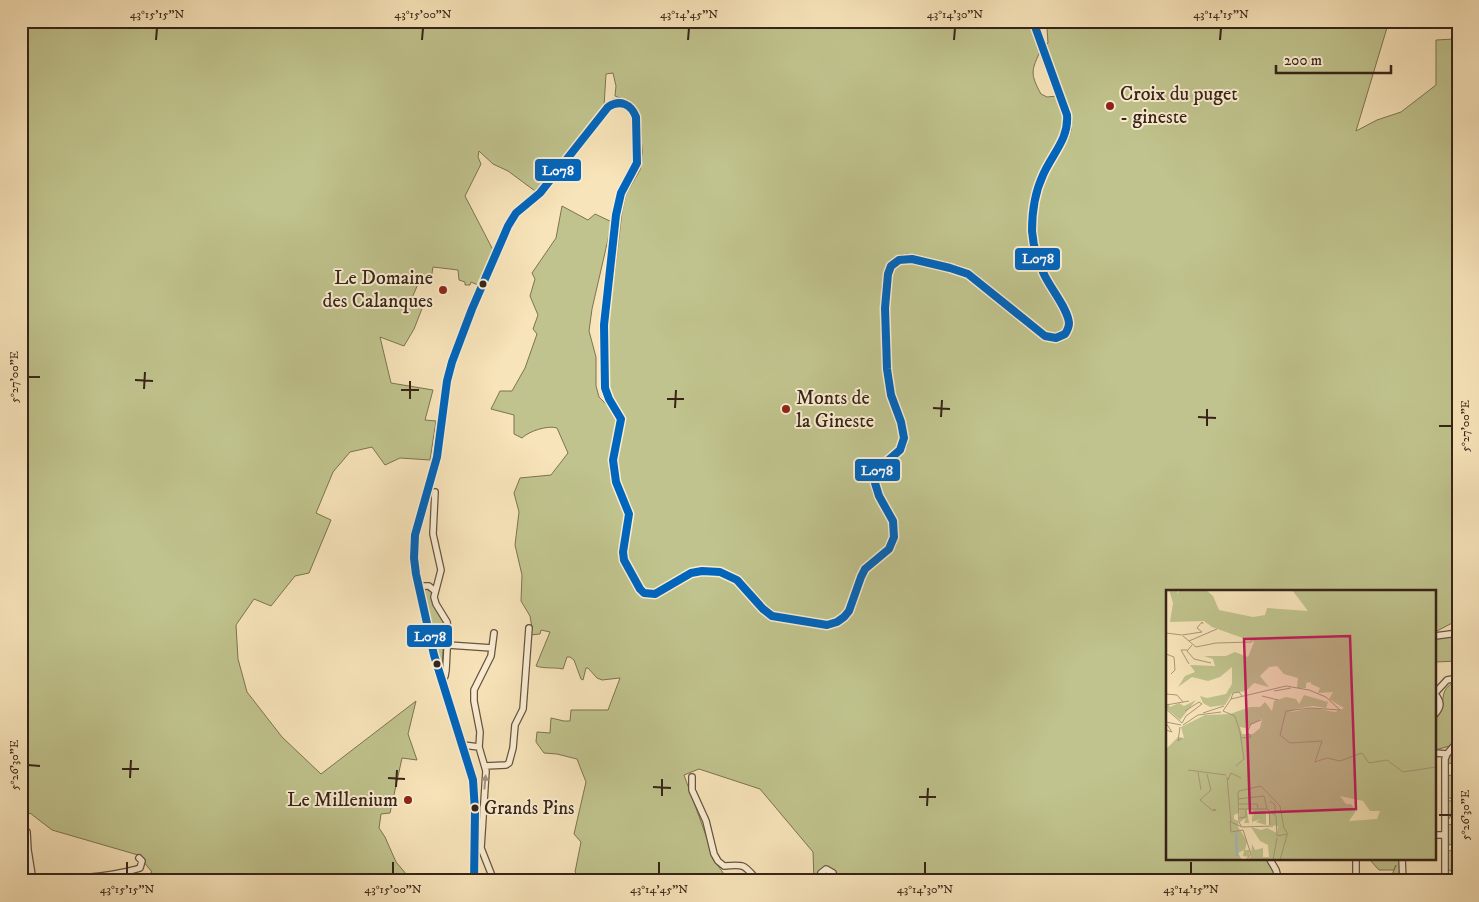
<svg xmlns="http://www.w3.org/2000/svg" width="1479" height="902" font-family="'IM FELL DW Pica',serif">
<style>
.green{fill:#c0c38d;stroke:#7c7352}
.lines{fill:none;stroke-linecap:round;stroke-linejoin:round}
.minor-casing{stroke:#675340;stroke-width:8}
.major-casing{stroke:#372318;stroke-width:9}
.minor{stroke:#faedd2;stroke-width:5.5}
.major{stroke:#ecc27d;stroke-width:7}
.bus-1-casing{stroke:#faedd2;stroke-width:11}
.bus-1{stroke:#0065bd;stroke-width:8}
.oneway{fill:#a2927e}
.ticks{fill:none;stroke:#372318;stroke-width:2}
.poi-dot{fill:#8f2418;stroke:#faedd2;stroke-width:2}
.bus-dot{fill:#372318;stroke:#faedd2;stroke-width:2}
.labels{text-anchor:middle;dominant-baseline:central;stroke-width:4;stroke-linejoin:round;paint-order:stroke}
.bus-label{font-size:19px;fill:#372318;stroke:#faedd2;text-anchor:start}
.poi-label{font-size:20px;fill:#372318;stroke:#faedd2;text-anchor:start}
.inset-river{fill:none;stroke:#a3bbbb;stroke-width:2.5}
.inset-road{fill:none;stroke:#ab9779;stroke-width:1}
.view{fill:#c2185b;fill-opacity:0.15;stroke:#c2185b;stroke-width:2.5}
.inset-edge{fill:none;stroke:#372318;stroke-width:2.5}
.line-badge{stroke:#faedd2;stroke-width:2}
.badge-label{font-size:14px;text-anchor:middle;font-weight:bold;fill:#fff}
.neatline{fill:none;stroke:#372318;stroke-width:2}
.ticks-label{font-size:12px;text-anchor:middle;fill:#372318}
</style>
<rect width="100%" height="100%" fill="#f8e4ba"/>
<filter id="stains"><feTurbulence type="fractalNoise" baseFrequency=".004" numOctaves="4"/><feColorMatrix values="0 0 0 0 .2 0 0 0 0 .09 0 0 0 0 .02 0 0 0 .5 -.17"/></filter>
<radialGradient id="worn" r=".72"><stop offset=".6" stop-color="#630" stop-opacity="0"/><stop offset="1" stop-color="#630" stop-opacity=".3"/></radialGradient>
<!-- green -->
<path class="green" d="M 21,21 L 1030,21 L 1041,50 C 1031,70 1030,74 1041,94 L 1047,97 L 1058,96 L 1065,120 L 1063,135 L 1053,151 L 1029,228 L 1031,250 L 1036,266 L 1064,316 L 1066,325 L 1063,332 L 1056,335 C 1033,330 994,290 975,274 L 965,269 L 910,255 L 905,255 L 889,264 C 878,281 884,372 888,394 C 891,409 898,423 901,439 C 896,457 877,458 872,473 C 866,494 893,511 891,534 C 889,550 879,551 870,560 C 864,567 850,602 845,612 C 840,617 836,620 829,621 C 822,622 777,615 772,612 C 755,602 749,581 731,572 C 718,566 702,566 689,570 C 676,575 656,599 642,587 L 627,560 L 627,552 L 632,514 L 617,474 L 617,452 L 625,417 L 611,395 L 608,385 L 607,335 L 622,212 L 626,194 L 640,170 L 642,160 L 639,113 C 634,100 626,101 615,96 L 616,86 L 613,73 L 606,74 L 604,106 L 535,191 L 508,171 L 493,164 L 479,151 L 478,157 L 481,164 L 465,196 L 493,250 L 478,285 L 471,282 L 470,285 L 465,285 L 465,282 L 459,280 L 458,270 L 433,267 L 431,279 L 418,284 L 412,298 L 423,306 L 414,329 L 404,346 L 380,337 L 391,383 L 433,390 L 425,420 L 436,421 L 430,460 L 400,458 L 385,465 L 372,447 L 350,452 L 333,472 L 316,513 L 331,520 L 309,573 L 295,576 L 271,606 L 254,599 L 236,625 L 238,659 L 247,692 L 282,737 L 321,774 L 416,701 L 408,734 L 417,760 L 402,758 L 390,813 L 381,814 L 379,828 L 385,837 L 396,862 L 412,881 L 140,881 L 152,872 L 138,855 L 52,830 L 30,813 L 21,823 Z
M 1044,21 L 1389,21 L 1356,131 L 1377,120 L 1401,112 L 1436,85 L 1436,40 L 1454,39 L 1458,36 L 1458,620 L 1435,632 L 1435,591 L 1168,591 L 1168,858 L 1265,858 L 1275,871 L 1276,881 L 814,881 L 813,852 L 760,789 L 699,769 L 684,775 L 716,863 L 729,881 L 585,881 L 575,872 L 581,842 L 574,834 L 586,782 L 577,759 L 557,754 L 544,753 L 536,742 L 537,732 L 550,733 L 551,718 L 564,721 L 570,721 L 571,710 L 608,710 L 620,678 L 602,680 L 597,678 L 588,668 L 586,668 L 583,680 L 581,679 L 574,660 L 570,657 L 567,657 L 563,669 C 554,667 545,669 536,666 L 550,632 L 541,630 L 540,634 L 530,635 L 532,628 L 530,616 L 521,601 L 522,575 L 515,545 L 519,512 L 514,493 L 520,478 L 551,475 L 568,453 L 557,428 C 548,425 529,431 522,438 L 514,434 L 514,415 L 491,409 L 500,391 L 512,391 L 525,368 L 537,334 L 533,329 L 538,315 L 530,296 L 535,279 L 532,273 L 556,238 L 562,206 L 588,220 L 595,214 L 612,222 L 592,309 L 589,331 L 596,357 L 596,386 L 599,397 L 617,415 L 618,419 C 614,440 604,461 612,482 C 616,495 624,505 626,518 C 629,550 612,575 648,596 L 691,576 L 711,573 L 729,578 L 778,620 L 827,627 C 857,624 853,590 868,570 C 876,558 887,548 896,537 L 876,482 L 879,471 L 905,445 C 901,427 896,409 893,392 C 889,372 883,282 892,268 C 896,262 903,262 909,261 L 970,277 L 1044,338 L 1057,341 L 1071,326 L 1038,256 L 1035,228 L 1037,204 L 1045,176 L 1069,132 L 1045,46 L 1048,43 L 1047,28 Z
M 426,589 L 432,592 L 433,604 L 446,627 L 446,645 L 443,649 L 442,669 L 423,593 Z
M 1458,635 L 1458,661 L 1435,662 L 1435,638 Z
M 1458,680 L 1458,736 L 1450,746 L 1435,750 L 1435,718 C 1450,702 1434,691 1458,680 Z
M 1458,744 L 1458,764 L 1446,763 L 1449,756 Z
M 1458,774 L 1458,801 L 1457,801 L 1447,797 L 1446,776 Z
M 1446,800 L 1456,802 L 1456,806 L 1449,819 L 1446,818 Z
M 1458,823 L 1458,836 L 1453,844 L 1449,845 L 1447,842 L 1447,825 Z
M 1453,849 L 1455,856 L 1458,858 L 1458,864 L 1456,864 L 1456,870 L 1450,871 L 1447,867 L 1447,852 Z
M 1364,858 L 1399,858 L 1398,861 L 1400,859 L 1400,881 L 1395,881 L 1392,875 L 1396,865 L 1394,870 L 1379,870 L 1370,860 Z"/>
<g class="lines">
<!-- minor casing -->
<g class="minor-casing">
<path id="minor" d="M 435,492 L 433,534 L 441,570 L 434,597 L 436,604 L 447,622 L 448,630 L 446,670 L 445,676 L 442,681
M 419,590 L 423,586 L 429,586 L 435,591
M 1435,636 L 1458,633
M 448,645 L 492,648
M 1435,693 L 1447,680 L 1458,678
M 1435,694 C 1441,702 1442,706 1435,714
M 463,745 L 479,747 L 486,771 L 481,848 L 494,881
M 479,747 L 480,732 L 474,701 L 474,690 L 491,656 L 494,633
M 1435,753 L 1447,754
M 485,766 L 506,765 L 509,763 L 513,748 L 515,725 L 523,709 L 529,628
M 692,777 L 692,790 L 706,821 L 714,854 L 718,861 L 724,866 C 746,864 744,865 758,881
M 27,832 L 28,850 L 33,881
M 1435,835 L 1445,835
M 1269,858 L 1276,870 L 1279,881
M 1402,858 L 1403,881
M 64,881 C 90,876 116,876 140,868 L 142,861 L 139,858
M 818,881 L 821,873 L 826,869 L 833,873 L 834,881
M 1356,881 L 1356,858
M 1445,881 L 1445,759 L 1447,754 L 1458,741"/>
</g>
<!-- major casing -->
<g class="major-casing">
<path id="major" d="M 474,881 L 475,811 L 473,780 L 434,655 L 416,574 L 414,558 L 415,535 L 437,457 L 447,381 L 452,362 L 472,309 L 508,226 L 516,213 L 540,193 L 608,107 L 614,103 L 621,103 L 626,104 L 633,110 L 636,117 L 638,152 L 637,163 L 621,193 L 616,215 L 604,325 L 605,388 L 609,399 L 621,419 L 613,460 L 616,482 L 627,507 L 629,514 L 623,552 L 624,560 L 640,589 L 644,593 L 655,594 L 691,573 L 702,571 L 720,572 L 737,580 L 763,609 L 772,616 L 827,625 C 859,621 851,588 865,569 C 877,554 896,555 894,528 C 893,510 871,495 875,476 C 878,459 904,458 904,438 C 904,424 895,409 891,395 C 886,376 881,279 891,266 C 900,254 914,259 926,262 C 941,266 960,268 973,277 L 1029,324 L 1045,336 L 1056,338 L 1065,334 L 1069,325 L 1067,314 C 1059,300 1049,286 1042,271 C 1026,239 1031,194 1049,163 C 1058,147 1071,135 1067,115 L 1033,21"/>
</g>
<!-- minor -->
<use href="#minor" class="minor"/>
<!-- major -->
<use href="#major" class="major"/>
<!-- bus-1 casing -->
<g class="bus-1-casing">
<path id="bus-1" d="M 474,881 L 475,811 L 473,780 L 434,655 L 416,574 L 414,558 L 415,535 L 437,457 L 447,381 L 452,362 L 472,309 L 508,226 L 516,213 L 540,193 L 608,107 C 620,99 631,104 636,117 L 637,163 L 621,193 L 616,215 L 604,325 L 605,388 L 609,399 L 621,419 L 613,460 L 616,482 L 629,514 L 623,552 L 624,560 L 640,589 L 644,593 L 655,594 L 691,573 L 702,571 L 720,572 L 737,580 L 763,609 L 772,616 L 827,625 L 837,622 L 844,617 L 849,611 L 861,577 L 865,569 L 889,549 L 894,537 L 893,521 L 879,496 L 875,483 L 877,470 L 900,450 L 904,438 L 901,422 L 891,395 L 887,369 L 885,308 L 888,274 L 891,266 L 899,260 L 912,259 L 950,268 L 968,274 L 1045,336 L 1056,338 L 1065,334 C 1067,331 1069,327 1069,323 C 1068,308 1049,287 1043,272 C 1037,259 1033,245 1032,231 C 1032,212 1035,192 1043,175 C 1052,154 1069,139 1067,115 L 1033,21"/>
</g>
<!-- bus-1 -->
<use href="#bus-1" class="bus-1"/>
</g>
<!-- one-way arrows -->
<defs><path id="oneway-solid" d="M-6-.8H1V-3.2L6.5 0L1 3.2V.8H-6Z" transform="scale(1.25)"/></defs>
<use class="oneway" href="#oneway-solid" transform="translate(485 782) rotate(-85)"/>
<!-- ticks -->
<path class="ticks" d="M 156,40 L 157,28M 422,40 L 423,28M 688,40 L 689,28M 954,40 L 955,28M 1220,40 L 1221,28M 28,377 L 40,377M 135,380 L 153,381M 144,389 L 145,372M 401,390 L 419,390M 410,399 L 410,381M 667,399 L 684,399M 675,408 L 676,390M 933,408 L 950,409M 941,417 L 942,400M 1198,417 L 1216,418M 1207,426 L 1207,409M 1439,426 L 1452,426M 28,765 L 40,766M 122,769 L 139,769M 130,778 L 131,760M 388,778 L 405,779M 396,787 L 397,770M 653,787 L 671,788M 662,796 L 662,779M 919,797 L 936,797M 927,806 L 928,788M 1439,815 L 1452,815M 127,874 L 127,862M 393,874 L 393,862M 659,874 L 659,862M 925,874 L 925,862M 1191,874 L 1191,862"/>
<!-- markers -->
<g class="poi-dot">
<circle cx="1110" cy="106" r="5"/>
<circle cx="443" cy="290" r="5"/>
<circle cx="786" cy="409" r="5"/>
<circle cx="408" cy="800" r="5"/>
</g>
<g class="bus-dot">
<circle cx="483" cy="284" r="4.5"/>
<circle cx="437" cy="664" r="4.5"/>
<circle cx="475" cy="808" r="4.5"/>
</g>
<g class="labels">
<!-- bus labels -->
<g class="bus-label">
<text x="484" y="808">Grands Pins</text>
</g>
<!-- poi labels -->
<g class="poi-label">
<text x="1120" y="94">Croix du puget<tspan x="1120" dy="23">- gineste</tspan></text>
<text x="433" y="278" text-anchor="end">Le Domaine<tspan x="433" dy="23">des Calanques</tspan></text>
<text x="796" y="398">Monts de<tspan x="796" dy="23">la Gineste</tspan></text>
<text x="398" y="800" text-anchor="end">Le Millenium</text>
</g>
</g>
<!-- overview -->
<g transform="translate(1166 590)">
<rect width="270" height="270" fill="#f8e4ba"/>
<path d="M 3,0 L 12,0 L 11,4 L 14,0 L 40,0 L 47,6 L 53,20 L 87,27 L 99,25 L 101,18 L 142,21 L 126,0 L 270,0 L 270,270 L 81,270 L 85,266 L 86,254 L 89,260 L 97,258 L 97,267 L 103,267 L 102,255 L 94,251 L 85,237 L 95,240 L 101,238 L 111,243 L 112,236 L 103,235 L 103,221 L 100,222 L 100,235 L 90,232 L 94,229 L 86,232 L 86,220 L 87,228 L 88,222 L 85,218 L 81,220 L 83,233 L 78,233 L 80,228 L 74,232 L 73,213 L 73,223 L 68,225 L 68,229 L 72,231 L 73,224 L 72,237 L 81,251 L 79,260 L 84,260 L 83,267 L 77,266 L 78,260 L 72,263 L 76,270 L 0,270 L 0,159 L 12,147 L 18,148 L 15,137 L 39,125 L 64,124 L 84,117 L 94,117 L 99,112 L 106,121 L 108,111 L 120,107 L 130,109 L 133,114 L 138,105 L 162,112 L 160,118 L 147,116 L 130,119 L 125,122 L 147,118 L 169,122 L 178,118 L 163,109 L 167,102 L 152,103 L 154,98 L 145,94 L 145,92 L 140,93 L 140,98 L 131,98 L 132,88 L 118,84 L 111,76 L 103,77 L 94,86 L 103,97 L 88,93 L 80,101 L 66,103 L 59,115 L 44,117 L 37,113 L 34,106 L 41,108 L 60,104 L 66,94 L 66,77 L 54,87 L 42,91 L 26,87 L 12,97 L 19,86 L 29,82 L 24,75 L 49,76 L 47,69 L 38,66 L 60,66 L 69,62 L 82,67 L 88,52 L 46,37 L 38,31 L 4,32 L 7,13 ZM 96,129 L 94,138 L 87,144 L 76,144 L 74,137 L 79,138 ZM 174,206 L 197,211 L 204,221 L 214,221 L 211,229 L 183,231 L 190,221 L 185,214 L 180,214 ZM 30,110 L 14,130 L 0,118 L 2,113 L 4,117 L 13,113 L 18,116 Z" fill="#c0c38d" fill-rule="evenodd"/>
<path class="inset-river" d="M 70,242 L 71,266"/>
<path class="inset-road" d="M 0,43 L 16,45M 16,45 L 36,42 L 31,38 L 36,32 L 37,34M 17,46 L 30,57 L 50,53 L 86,52M 23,51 L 51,39M 26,55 L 21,61 L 28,69 L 45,73M 21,60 L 15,60 L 23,74M 0,64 L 8,67 L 9,80 L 5,84M 108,101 L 125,98M 0,104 L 11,105 L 17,112M 96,106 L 112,110M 65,109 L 67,103 L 73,102 L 76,106M 0,115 L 23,111M 0,119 L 16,133M 57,121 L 69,126 L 74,142 L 78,169 L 70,176M 57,121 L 65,109 L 120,96 L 143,100 L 160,107 L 174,120 L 145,118 L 120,121 L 114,145 L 124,153 L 156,151 L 149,172 L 161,168 L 174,171 L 196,163 L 203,173 L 221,170 L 237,182 L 270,177M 37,123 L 58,116M 0,132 L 15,135M 0,133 L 6,142 L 0,140M 16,133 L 20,126 L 36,114 L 33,112 L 19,121M 17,135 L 32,125 L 55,122M 14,137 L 12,151 L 16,148M 75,148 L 85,147 L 81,142 L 85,134 L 95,130M 22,180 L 60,185M 32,182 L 35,200M 41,184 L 45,200 L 34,210 L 47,221 L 50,220 L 47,219M 61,187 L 65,232 L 76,237 L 107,236M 62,190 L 65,183 L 75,188M 72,209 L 98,206 L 101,219M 104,211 L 109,215 L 109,224M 73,214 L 91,214 L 92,219M 73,219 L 101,219 L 110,226 L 111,246 L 122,244 L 118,238 L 114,216 L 95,196 L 73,201 L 72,203 L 73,232 L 75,236M 103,220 L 104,235M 73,228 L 80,227 L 80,219M 64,231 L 65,242 L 77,240M 77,240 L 85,264 L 80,270M 107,270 L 111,248M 114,270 L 121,245"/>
<path class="view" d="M 184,46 L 190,219 L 84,223 L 78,49 Z"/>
<rect width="270" height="270" class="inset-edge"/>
</g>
<g class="line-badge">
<rect x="534" y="158" width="48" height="24" rx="5" fill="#0065bd"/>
<rect x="1014" y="247" width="47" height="24" rx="5" fill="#0065bd"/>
<rect x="854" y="458" width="47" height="24" rx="5" fill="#0065bd"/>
<rect x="406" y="624" width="47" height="24" rx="5" fill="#0065bd"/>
</g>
<g class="badge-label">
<text x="558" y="175">L078</text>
<text x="1038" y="263">L078</text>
<text x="877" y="475">L078</text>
<text x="430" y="641">L078</text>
</g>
<!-- margin -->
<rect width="1479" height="902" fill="none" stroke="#f8e4ba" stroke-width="55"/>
<!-- scale -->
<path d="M1276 65v8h115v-8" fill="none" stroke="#372318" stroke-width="2.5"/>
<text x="1284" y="65" font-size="15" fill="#372318" stroke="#faedd2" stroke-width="4" paint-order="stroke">200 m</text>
<rect x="28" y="28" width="1424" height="846" class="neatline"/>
<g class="ticks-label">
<text x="157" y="18">43°15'15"N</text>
<text x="423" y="18">43°15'00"N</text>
<text x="689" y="18">43°14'45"N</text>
<text x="955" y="18">43°14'30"N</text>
<text x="1221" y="18">43°14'15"N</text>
<text transform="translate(14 377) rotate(-90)" y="4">5°27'00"E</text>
<text transform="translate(1465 426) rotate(-90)" y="4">5°27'00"E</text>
<text transform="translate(14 765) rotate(-90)" y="4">5°26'30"E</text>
<text transform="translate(1465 815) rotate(-90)" y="4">5°26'30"E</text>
<text x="127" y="893">43°15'15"N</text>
<text x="393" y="893">43°15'00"N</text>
<text x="659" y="893">43°14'45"N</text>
<text x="925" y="893">43°14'30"N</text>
<text x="1191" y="893">43°14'15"N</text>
</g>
<rect width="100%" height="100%" filter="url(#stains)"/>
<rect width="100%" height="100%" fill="url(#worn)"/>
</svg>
